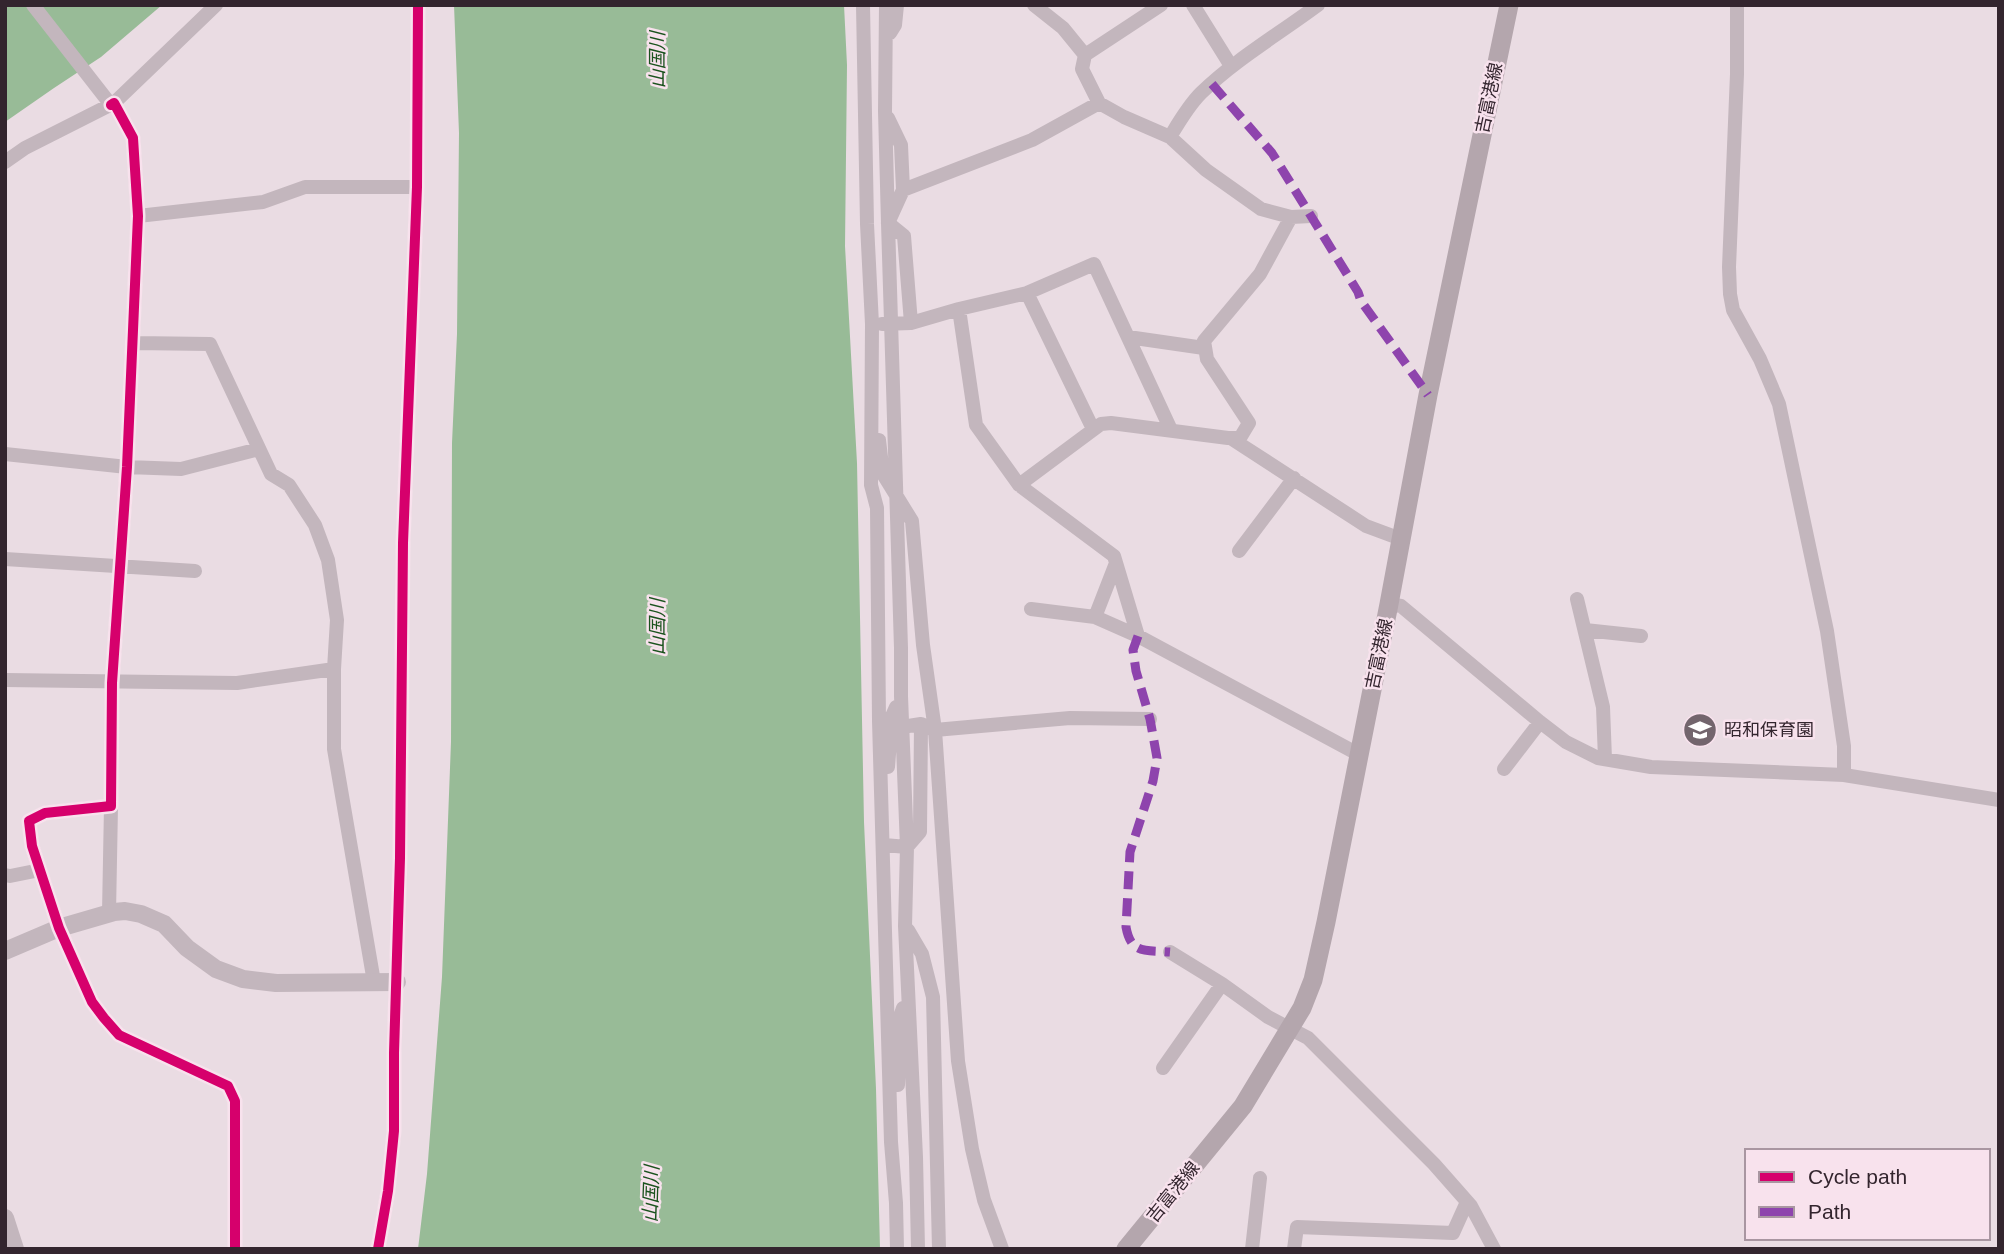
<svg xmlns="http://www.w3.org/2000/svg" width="2004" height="1254" font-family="Arial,'Noto Sans JP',sans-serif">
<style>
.water{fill:#98bb97}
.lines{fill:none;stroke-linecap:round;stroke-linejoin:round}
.minor{stroke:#c3b6bd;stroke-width:14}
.tertiary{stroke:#c3b6bd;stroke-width:18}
.secondary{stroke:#b4a6ad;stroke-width:19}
.quiet{stroke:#8e44ad;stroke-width:9;stroke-dasharray:18 9;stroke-linecap:butt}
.cycleway-casing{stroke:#f8e2ed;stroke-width:15}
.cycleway{stroke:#d6006c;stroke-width:10}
.labels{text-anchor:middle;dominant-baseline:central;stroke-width:5;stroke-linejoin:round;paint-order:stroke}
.street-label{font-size:18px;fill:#33252e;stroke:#f8e2ed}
.poi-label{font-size:18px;fill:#33252e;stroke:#f8e2ed;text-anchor:start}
.water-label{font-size:19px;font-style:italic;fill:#1b531e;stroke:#f8e2ed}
</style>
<rect width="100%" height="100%" fill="#eadce3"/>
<!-- water -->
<path class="water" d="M 5,5 L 162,5 L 101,57 L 54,88 L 5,122 Z
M 454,5 L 844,5 L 847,65 L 845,246 L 857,463 L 864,822 L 876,1089 L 880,1249 L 418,1249 L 427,1174 L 442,977 L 451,742 L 452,443 L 457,334 L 459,133 Z"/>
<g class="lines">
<!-- minor -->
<path class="minor" d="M 33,5 L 111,105
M 863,5 L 867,224 L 872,324 L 871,485 L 877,508 L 879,721 L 891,1142 L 896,1203 L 897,1249
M 886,5 L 885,111 L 888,223 L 901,648 L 901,696 L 907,847 L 905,926 L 916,1157 L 918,1249
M 1034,5 L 1063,28 L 1085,55 L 1082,69 L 1099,103 L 1124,117 L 1170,137 C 1179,122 1188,106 1201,93 C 1236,59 1279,34 1318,5
M 1193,5 L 1231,66
M 1737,5 L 1737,74 L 1729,267 L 1730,294 L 1733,310 L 1760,359 L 1779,404 L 1827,631 L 1844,746 L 1844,775
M 890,33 L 895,25 L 897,5
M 1085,55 L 1161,5
M 114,103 L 133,138 L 138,216 L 127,467 L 112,683 L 111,806 L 45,813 L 29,821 L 32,846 L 59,928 L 92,1002 L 104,1018 L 119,1035 L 228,1086 L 235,1101 L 235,1249
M 888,118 L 901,145 L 903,190 L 888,223 L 904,236 L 911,323
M 1170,137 L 1206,170 L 1261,209 L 1291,217
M 5,162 L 25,148 L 114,103 L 216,5
M 903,190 L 1032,140 L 1099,103
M 138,216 L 263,202 L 305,187 L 417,187
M 1027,293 L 1093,429
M 959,309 L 1027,293 L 1094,264 L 1171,430
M 882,324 L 911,323 L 959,309 L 976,425 L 1019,485 L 1114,556 L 1138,636
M 1128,337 L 1204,348
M 134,343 L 210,344 L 271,474 L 289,485 L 315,525 L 328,560 L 337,620 L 334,669 L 334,749 L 374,982
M 1232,439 L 1366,526 L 1401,539
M 879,440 L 883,474 L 912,521 L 923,645 L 935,730 L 958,1061 L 972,1149 L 984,1200 L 1002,1249
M 5,454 L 127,467 L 181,469 L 259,449
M 1019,485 L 1101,424 L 1111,423 L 1228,438 L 1240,438 L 1249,423 L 1207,359 L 1204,341 L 1260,274 L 1291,217 L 1311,216
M 1239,551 L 1294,478
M 5,559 L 195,571
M 1577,599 L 1603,707 L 1605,759
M 1389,604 L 1401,606 L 1540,722 L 1566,742 L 1598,758 L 1651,767 L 1844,775 L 1999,800
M 1031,609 L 1095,617 L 1138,636 L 1358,754
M 1095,617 L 1116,563
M 1585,630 L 1641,636
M 5,680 L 237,683 L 334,669
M 902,727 L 921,724 L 935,730 L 1070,718 L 1150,719
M 888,767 L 892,716 L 896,707
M 1504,769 L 1540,722
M 884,845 L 907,847 L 920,832 L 921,724
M 5,875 L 10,876 L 40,870
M 109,913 L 111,806
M 908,930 L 922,954 L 933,997 L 939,1249
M 1170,952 L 1222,984 L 1268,1017 L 1308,1038 L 1434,1164 L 1471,1206 L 1494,1249
M 1163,1068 L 1222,984
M 898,1085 L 900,1017 L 903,1008
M 378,1249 L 388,1191 L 394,1131 L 394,1053 L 400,858 L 403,543 L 417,187 L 418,5
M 1252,1249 L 1260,1178
M 1294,1249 L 1297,1227 L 1453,1233 L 1467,1202"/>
<!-- tertiary -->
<path class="tertiary" d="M 5,951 L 59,928 L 114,912 L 125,911 L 141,914 L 164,924 L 187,948 L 216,969 L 243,979 L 276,983 L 397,982
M 5,1218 L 15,1249"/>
<!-- secondary -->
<path class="secondary" d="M 1126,1249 L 1243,1106 L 1302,1008 L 1313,980 L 1326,922 L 1389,604 L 1428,395 L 1509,5"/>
<!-- quiet -->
<path class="quiet" d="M 1212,84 L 1272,153 L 1358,292 L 1361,301 L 1428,395
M 1138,636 L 1133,650 L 1136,671 L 1150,719 L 1157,758 L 1153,781 L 1130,852 L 1126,927 C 1131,955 1146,950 1170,952"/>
<!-- cycleway casing -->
<g class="cycleway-casing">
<path id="cycleway" d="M 111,105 L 114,103 L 133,138 L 138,216 L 127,467 L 112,683 L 111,806 L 45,813 L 29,821 L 32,846 L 59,928 L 92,1002 L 104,1018 L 119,1035 L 228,1086 L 235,1101 L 235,1249
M 378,1249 L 388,1191 L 394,1131 L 394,1053 L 400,858 L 403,543 L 417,187 L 418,5"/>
</g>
<!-- cycleway -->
<use href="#cycleway" class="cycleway"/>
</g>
<!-- icons -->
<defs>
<g id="school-disc" transform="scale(1.75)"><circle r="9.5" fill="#73656d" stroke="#f8e2ed"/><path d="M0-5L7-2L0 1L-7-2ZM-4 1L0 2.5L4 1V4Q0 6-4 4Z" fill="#fff"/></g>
</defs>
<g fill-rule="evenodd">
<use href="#school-disc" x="1700" y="730"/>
</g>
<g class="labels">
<!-- street labels -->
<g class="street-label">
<text transform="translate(1489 98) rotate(-78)">吉富港線</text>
<text transform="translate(1379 654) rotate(-78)">吉富港線</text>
<text transform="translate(1173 1192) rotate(-51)">吉富港線</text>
</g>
<!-- poi labels -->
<g class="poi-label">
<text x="1724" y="730">昭和保育園</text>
</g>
<!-- water labels -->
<g class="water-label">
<text transform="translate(657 60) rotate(-90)">山国川</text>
<text transform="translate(657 627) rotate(-90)">山国川</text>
<text transform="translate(651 1194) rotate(-88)">山国川</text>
</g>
</g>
<!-- border -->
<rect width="2004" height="1254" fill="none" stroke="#33252e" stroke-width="14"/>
<!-- legend -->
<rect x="1745" y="1149" width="245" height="91" fill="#f8e2ed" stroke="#a996a1" stroke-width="2"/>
<rect x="1759" y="1172" width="35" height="10" fill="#d6006c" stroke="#a996a1" stroke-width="2"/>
<text x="1808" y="1184" font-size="21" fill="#33252e">Cycle path</text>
<rect x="1759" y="1207" width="35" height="10" fill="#8e44ad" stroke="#a996a1" stroke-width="2"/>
<text x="1808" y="1219" font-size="21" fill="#33252e">Path</text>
</svg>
